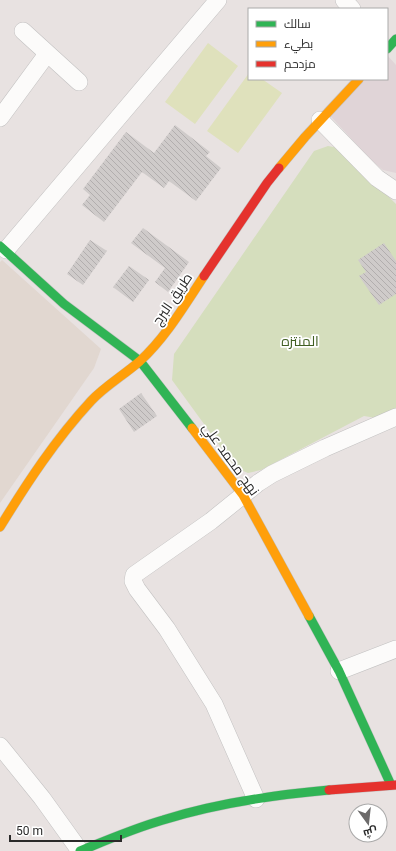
<svg xmlns="http://www.w3.org/2000/svg" width="396" height="851" font-family="Roboto,Cairo,sans-serif">
<style>
.education{fill:#e1d7d0}
.medical{fill:#e0d4d7}
.park{fill:#d5debd}
.pitch{fill:#dfe1bc}
.building{fill:url(#building-back-hatch)}
.lines{fill:none;stroke-linecap:round;stroke-linejoin:round}
.street-casing{stroke:#c2c1c1;stroke-width:18}
.fast-casing{stroke:#c2c1c1;stroke-width:10}
.slow-casing{stroke:#c2c1c1;stroke-width:10}
.jam-casing{stroke:#c2c1c1;stroke-width:10}
.street{stroke:#fcfbfa;stroke-width:17}
.fast{stroke:#30b455;stroke-width:9}
.slow{stroke:#ff9f0a;stroke-width:9}
.jam{stroke:#e5322d;stroke-width:9}
.labels{text-anchor:middle;dominant-baseline:central;stroke-width:3.5;stroke-linejoin:round;paint-order:stroke}
.street-label{font-size:14px;fill:#2a2a2a;stroke:#fff}
.park-label{font-size:14px;fill:#405f22;stroke:#fff}
</style>
<defs>
<pattern id="building-back-hatch" width="6" height="6" patternUnits="userSpaceOnUse"><rect width="6" height="6" fill="#cfcbca"/><path d="M-1 5l2 2M0 0l6 6M5-1l2 2" fill="none" stroke="#b2aeae"/></pattern>
</defs>
<rect width="100%" height="100%" fill="#e8e2e1"/>
<!-- education -->
<path class="education" d="M 2,260 L 101,349 L 94,368 L 0,503 L 0,262 Z"/>
<!-- medical -->
<path class="medical" d="M 387,55 L 396,65 L 396,173 L 383,170 L 370,159 L 324,109 L 352,79 L 387,79 Z"/>
<!-- park -->
<path class="park" d="M 328,146 L 339,148 L 396,204 L 396,408 L 376,418 L 364,416 L 261,470 L 248,473 L 236,468 L 172,380 L 174,354 L 314,151 Z"/>
<!-- pitch -->
<path class="pitch" d="M 208,43 L 238,66 L 195,124 L 165,102 Z
M 249,73 L 249,79 L 262,79 L 282,93 L 238,153 L 207,131 Z"/>
<!-- building -->
<path class="building" d="M 175,125 L 210,152 L 206,156 L 221,168 L 196,201 L 169,181 L 164,188 L 142,172 L 104,222 L 82,205 L 90,195 L 83,189 L 126,132 L 154,153 Z
M 143,228 L 189,262 L 168,292 L 155,282 L 165,268 L 131,243 Z
M 90,240 L 107,251 L 83,285 L 67,274 Z
M 384,243 L 396,261 L 396,294 L 379,305 L 359,276 L 366,272 L 358,260 Z
M 129,266 L 149,280 L 133,302 L 113,287 Z
M 141,393 L 157,416 L 134,432 L 119,409 Z"/>
<g class="lines">
<!-- street casing -->
<g class="street-casing">
<path id="street" d="M 344,0 L 352,9
M 23,31 L 79,82
M 0,118 L 47,54
M 320,120 L 377,178 L 396,191
M 6,250 L 218,0
M 339,671 L 396,649
M 0,746 L 42,798 L 80,851
M 256,799 L 214,704 L 167,629 L 137,589 L 133,581 L 134,575 L 211,521 L 258,483 L 272,474 L 325,448 L 396,417"/>
</g>
<!-- fast casing -->
<g class="fast-casing">
<path id="fast" d="M 387,49 L 396,39
M 0,246 L 64,304 L 140,361 L 192,428
M 309,616 L 339,671 L 391,785
M 80,851 C 107,840 135,828 163,820 C 217,803 273,795 329,790"/>
</g>
<!-- slow casing -->
<g class="slow-casing">
<path id="slow" d="M 279,168 L 305,137 L 359,79
M 192,428 L 243,495 L 309,616
M 0,527 C 27,483 55,440 91,401 C 105,386 124,375 140,361 C 166,337 184,306 204,276"/>
</g>
<!-- jam casing -->
<g class="jam-casing">
<path id="jam" d="M 204,276 L 267,183 L 279,168
M 329,790 L 396,785"/>
</g>
<!-- street -->
<use href="#street" class="street"/>
<!-- fast -->
<use href="#fast" class="fast"/>
<!-- slow -->
<use href="#slow" class="slow"/>
<!-- jam -->
<use href="#jam" class="jam"/>
</g>
<g class="labels">
<!-- street labels -->
<g class="street-label">
<text transform="translate(172 299) rotate(-56)">طريق البرج</text>
<text transform="translate(231 459) rotate(54)">نهج محمد علي</text>
</g>
<!-- park labels -->
<g class="park-label">
<text x="300" y="341">المنتزه</text>
</g>
</g>
<!-- legend -->
<rect x="248" y="8" width="140" height="72" fill="#ffffff" stroke="#aaaaaa"/>
<rect x="256" y="21" width="20" height="6" fill="#30b455" stroke="#aaaaaa"/>
<text x="284" y="28" font-size="12" fill="#2a2a2a">سالك</text>
<rect x="256" y="41" width="20" height="6" fill="#ff9f0a" stroke="#aaaaaa"/>
<text x="284" y="48" font-size="12" fill="#2a2a2a">بطيء</text>
<rect x="256" y="61" width="20" height="6" fill="#e5322d" stroke="#aaaaaa"/>
<text x="284" y="68" font-size="12" fill="#2a2a2a">مزدحم</text>
<!-- north arrow -->
<g transform="translate(368 823) rotate(165)"><circle r="19" fill="#ffffff" stroke="#aaaaaa"/>
<path d="M0-3L7 15L0 10L-7 15Z" fill="#6c6a6a"/>
<text y="-6" font-size="11" font-weight="bold" text-anchor="middle" fill="#2a2a2a">ش</text>
</g>
<!-- scale -->
<path d="M10 835v6h111v-6" fill="none" stroke="#2a2a2a" stroke-width="2"/>
<text x="16" y="835" font-size="12" fill="#2a2a2a" stroke="#ffffff" stroke-width="3" paint-order="stroke">50 m</text>
</svg>
